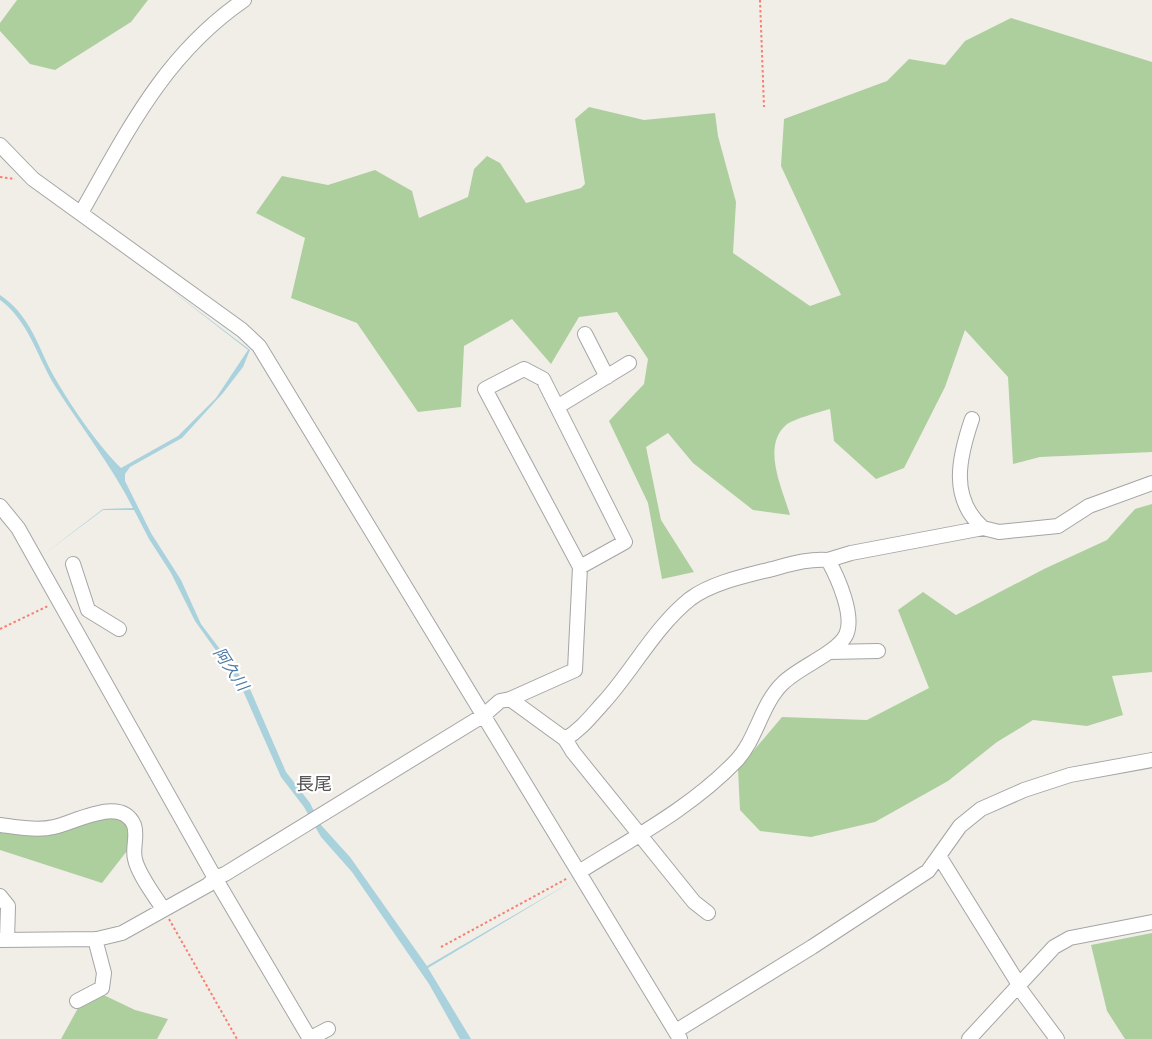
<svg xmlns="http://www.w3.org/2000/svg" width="1152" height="1039" font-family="Poppins,'Noto Sans JP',sans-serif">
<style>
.forest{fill:#adcf9d}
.water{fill:#a9d2dd}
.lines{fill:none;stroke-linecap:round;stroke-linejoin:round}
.minor-casing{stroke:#a5a5a5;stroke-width:16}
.path{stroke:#f77f73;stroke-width:2;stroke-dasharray:2.5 2.5;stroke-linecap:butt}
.minor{stroke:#fff;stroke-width:14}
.labels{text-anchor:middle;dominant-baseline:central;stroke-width:4.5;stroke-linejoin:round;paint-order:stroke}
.water-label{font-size:16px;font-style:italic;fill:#4b7aa7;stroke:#fff}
.quarter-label{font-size:18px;fill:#545454;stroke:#fff}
</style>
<rect width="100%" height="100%" fill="#f1eee8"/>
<!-- forest -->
<path class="forest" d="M 17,0 L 148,0 L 131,22 L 55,70 L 30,64 L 0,31 L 0,23 Z
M 1011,18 L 1152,62 L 1152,452 L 1040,457 L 1013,464 L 1008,377 L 965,330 L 945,387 L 904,468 L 876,479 L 834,441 L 830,409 C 820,412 793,419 786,425 C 761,447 783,490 790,515 L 753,510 L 693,463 L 668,433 L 646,447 L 661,520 L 694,572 L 662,579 L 648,503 L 609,421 L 644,384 L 648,359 L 617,312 L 579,317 L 551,364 L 512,319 L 464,346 L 461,407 L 418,412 L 357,323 L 291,298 L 305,238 L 256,213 L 282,176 L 328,185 L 375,170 L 412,191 L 419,218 L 468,197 L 474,169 L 487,156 L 500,163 L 526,203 L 581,188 L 585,184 L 575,119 L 589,107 L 644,120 L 715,113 L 718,136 L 736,202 L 733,253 L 810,306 L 841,295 L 781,166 L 784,119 L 887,81 L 909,59 L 945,65 L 965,41 Z
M 1152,504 L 1152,672 L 1112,676 L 1123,715 L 1087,726 L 1033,720 L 997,742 L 948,781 L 875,822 L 811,837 L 760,831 L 740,810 L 738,769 L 782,717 L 867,720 L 929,688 L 898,610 L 923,592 L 956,615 L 1044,569 L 1107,540 L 1135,509 Z
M 94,818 L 121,818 L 128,826 L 130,847 L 102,883 L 0,850 L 0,830 Z
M 1152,933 L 1152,1039 L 1125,1039 L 1107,1011 L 1091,945 Z
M 89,988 L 135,1010 L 168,1019 L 157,1039 L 61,1039 Z"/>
<!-- water -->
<path class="water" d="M 163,284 L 250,350 L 243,367 L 223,393 L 182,438 L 130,467 L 125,474 L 125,481 L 151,533 L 181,580 L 201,624 L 250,689 L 286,772 L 310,803 L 321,825 L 350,857 L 427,966 L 576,879 L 428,968 L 471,1039 L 460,1039 L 429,984 L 352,872 L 321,837 L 304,807 L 281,777 L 240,684 L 195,621 L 171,573 L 149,539 L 134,510 L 103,510 L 44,554 L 103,509 L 133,508 C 111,465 81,427 55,386 C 37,357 29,321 0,300 L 0,295 C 29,315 36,341 51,371 C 68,402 96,443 121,468 L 178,436 L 216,398 L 248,350 Z"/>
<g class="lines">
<!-- minor casing -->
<g class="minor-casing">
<path id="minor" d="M 0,145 L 33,179 L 242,330 L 259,346 L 680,1039
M 81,213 C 127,132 164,55 244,0
M 585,334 L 607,377
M 557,407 L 629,363
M 972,419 C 959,457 949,498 983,528
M 0,506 L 18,528 L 215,878 L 310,1039
M 828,560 L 851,553 L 983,528 L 999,532 L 1058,526 L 1089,506 L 1152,483
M 73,564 L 88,610 L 119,629
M 829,652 L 878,651
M 510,699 L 575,670 L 580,567 L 625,542 L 543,379 L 524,369 L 485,389 L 580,567
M 565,739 L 573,752 L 694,902 L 708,913
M 0,825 C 17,827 37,831 54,827 C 74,823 121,795 134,825 C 138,836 132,848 135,859 C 138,874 155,896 163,909
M 939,856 L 1018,983
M 0,896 L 8,906 L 7,940
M 0,940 L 97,939 L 122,933 L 208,885 L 215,878 L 225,874 L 484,715 L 500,701 L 510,699 L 565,739 C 581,730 592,715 604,702 C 633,670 655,627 690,599 C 710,584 740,577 764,571 C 785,566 807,558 828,560 C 838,578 855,616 846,635 C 837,653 799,667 783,683 C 761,704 757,739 736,761 C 692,807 633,838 579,872
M 1017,985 L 1057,1039
M 77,1001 L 102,988 L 104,973 L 95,939
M 676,1031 L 812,947 L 928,871 L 960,826 L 981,809 L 1024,790 L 1070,775 L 1152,760
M 309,1039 L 328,1029
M 969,1039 L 1054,947 L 1070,938 L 1152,922"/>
</g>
<!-- path -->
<path class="path" d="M 760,0 L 764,107
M 0,177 L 15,179
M 0,629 L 48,606
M 169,919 L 237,1039
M 441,947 L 568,878"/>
<!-- minor -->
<use href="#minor" class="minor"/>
</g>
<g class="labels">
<!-- water labels -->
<g class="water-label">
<text transform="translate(231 669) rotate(56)">阿久川</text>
</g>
<!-- quarter labels -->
<g class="quarter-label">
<text x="314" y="783">長尾</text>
</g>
</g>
</svg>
